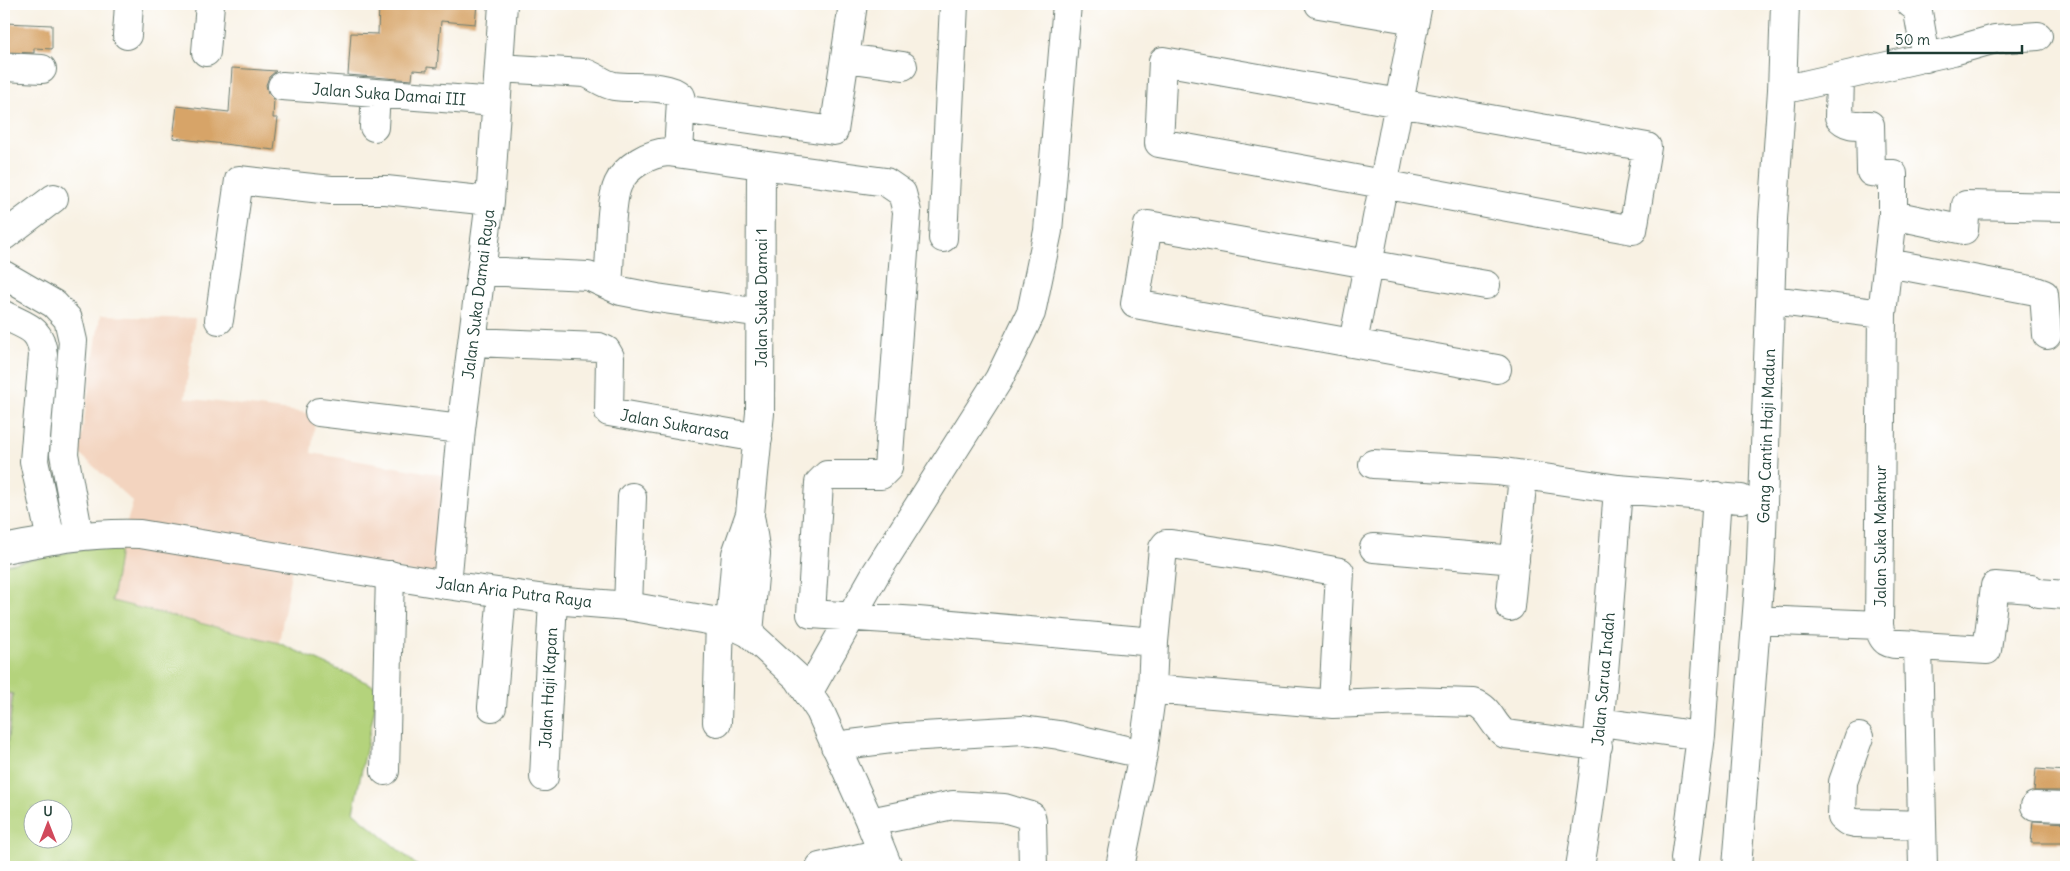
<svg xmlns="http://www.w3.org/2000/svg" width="2070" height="871" font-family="Delius,sans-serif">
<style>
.built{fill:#f3d4bf}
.industrial{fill:#cfc0bb}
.green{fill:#b4d37b;stroke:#6a8858;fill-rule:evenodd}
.building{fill:#d7a467}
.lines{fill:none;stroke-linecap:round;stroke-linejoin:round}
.minor-casing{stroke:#6b7c71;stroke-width:30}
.major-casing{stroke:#6b7c71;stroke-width:30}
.minor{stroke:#fff;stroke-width:28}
.major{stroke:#fff;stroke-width:28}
.labels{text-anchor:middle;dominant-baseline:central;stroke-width:4;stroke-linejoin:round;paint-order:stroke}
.street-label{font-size:16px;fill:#1f3d34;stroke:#fff}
</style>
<rect width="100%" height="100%" fill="#fff"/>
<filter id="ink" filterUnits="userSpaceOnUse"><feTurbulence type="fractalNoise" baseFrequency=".02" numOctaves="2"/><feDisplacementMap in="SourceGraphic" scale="10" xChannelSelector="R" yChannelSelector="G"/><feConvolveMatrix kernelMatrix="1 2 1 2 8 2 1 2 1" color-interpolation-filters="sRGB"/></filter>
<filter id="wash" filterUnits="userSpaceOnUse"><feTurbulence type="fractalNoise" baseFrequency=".0096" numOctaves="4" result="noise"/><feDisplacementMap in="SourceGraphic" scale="20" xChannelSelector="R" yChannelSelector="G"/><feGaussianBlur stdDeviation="1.12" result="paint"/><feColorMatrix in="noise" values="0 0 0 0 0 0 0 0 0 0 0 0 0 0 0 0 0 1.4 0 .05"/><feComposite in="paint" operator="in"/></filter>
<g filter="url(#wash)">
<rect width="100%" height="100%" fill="#f8f1e3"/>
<!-- built -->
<path class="built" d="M 100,316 L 195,319 L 185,398 L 316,414 L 311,453 L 449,476 L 442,578 L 295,549 L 279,643 L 112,601 L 121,542 L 133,502 L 79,453 Z"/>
<!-- industrial -->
<path class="industrial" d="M 4,692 L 13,694 L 6,757 L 4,759 Z"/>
<!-- green -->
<path class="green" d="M 121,542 L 112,601 L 279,643 L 379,688 L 353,812 L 419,867 L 4,867 L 4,759 L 6,757 L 13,694 L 4,692 L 4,565 ZM 32,808 L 62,808 L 62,838 L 32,838 Z"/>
<g id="blocks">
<!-- building -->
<path class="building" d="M 379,4 L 477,4 L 475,24 L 441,21 L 437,68 L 427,67 L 427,71 L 413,70 L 412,80 L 348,75 L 351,33 L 378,34 Z
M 4,23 L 52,25 L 52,49 L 34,48 L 34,53 L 4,52 Z
M 232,68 L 276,71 L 269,77 L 266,85 L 268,93 L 274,99 L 273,118 L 278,118 L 274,150 L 173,138 L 177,106 L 229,112 Z
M 2036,769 L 2066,771 L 2066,791 L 2034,791 Z
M 2033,821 L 2066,823 L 2066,843 L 2031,843 Z"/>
</g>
</g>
<g filter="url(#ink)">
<use href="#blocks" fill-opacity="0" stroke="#6b7c71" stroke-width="1"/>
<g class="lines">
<!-- minor casing -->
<g class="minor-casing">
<path id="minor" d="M 1319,4 L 1415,20
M 1911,4 L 1917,6 L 1926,58
M 127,35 L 129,4
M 206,52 L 210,4
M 846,58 L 903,66
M 1163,61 L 1647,147 L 1633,230 L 1159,143 Z
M 4,67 L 42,69
M 499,68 L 585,73 C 595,76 603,84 614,86 C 632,89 666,83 680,96 L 681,100 L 678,152
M 1840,77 L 1839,117 C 1846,127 1859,125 1870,125 L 1871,172 L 1893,174 L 1893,215 L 1882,314 L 1879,625 C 1883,653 1899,640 1918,646 L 1923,867
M 282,86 L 496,102
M 1782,90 L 1953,51 L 1995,39 L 2038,36
M 681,109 L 834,131 L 853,4
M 374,127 L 376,93
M 761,165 L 886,182 L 902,193 L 907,212 L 888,468 L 881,475 L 827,475 L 819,483 L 811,614 L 918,621 L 1154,642
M 1893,215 L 1964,230 L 1966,205 L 2066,207
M 4,236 L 54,198
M 943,238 L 954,4
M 1888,263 L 2036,291 L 2044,294 L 2047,335
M 482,271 L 588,276 L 621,291 L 657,298 L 761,313
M 4,275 L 54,304 L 68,319 L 73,341 L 64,454 L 79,536
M 608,284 C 611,259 609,203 618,184 C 626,166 650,153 668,152 L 761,165 L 760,413 L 750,514 L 736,554 L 730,624
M 1486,285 L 1148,225 L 1135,304 L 1497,369
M 1771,300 L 1882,314
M 4,315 C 26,327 41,327 43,355 L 34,461 L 51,540
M 219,320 L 239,180 L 331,190 L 386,190 L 490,201
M 473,342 L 599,347 L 606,350 L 610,357 L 609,412 L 758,438
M 1353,343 L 1418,4
M 319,412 L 461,429
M 1373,464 L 1497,471 L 1618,489 L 1741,499
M 1374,548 L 1515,560
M 447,585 L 461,429 L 490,201 L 503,4
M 628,606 L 632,497
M 1510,607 L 1523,476
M 1757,620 L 1879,625
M 749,633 L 756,554 L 751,521
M 1918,646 L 1987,650 L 1995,586 L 2031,589 L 2039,593 L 2066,595
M 1152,689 L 1333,704 L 1407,701 L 1474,703 C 1490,708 1492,725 1505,734 L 1598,746
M 808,693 L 876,573 L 999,379 L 1031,313 L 1048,231 L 1067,4
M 492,707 L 502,593
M 717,722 L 720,621
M 1600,722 L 1701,736
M 1859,737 L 1843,782 L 1842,817 L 1847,821 L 1856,823 L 1922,825
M 835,746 L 907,737 L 1023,730 L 1059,735 L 1143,754
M 385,771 L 390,575
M 544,777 L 553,600
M 2035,806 L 2066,807
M 870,822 L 953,805 L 1004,808 L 1031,816 L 1032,822 L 1033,867
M 1685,859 L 1701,736 L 1717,496
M 820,867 L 882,853
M 1120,867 L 1143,754 L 1152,689 L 1154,642 L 1163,548 L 1166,544 L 1171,544 L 1270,559 L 1340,572 L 1333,704
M 1580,867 C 1602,742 1608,615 1618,489
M 1737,867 L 1761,560 L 1773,219 L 1782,90 L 1785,4"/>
</g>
<!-- major casing -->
<g class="major-casing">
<path id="major" d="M 4,549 C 49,540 93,532 140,534 L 447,585 L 553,600 L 628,606 L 730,624 L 749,633 L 798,678 L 820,711 L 870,822 L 888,867"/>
</g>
<!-- minor -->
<use href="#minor" class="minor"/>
<!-- major -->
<use href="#major" class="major"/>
</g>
</g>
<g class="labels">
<!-- street labels -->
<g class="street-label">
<text transform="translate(389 94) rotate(4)">Jalan Suka Damai III</text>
<text transform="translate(478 294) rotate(-83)">Jalan Suka Damai Raya</text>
<text transform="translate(761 298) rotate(-90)">Jalan Suka Damai 1</text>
<text transform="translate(675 424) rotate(10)">Jalan Sukarasa</text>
<text transform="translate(1766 436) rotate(-88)">Gang Cantin Haji Madun</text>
<text transform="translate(1880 536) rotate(-90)">Jalan Suka Makmur</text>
<text transform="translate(514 592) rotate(7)">Jalan Aria Putra Raya</text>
<text transform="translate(1603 679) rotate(-85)">Jalan Sarua Indah</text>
<text transform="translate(548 688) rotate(-87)">Jalan Haji Kapan</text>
</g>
</g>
<!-- margin -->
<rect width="2070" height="871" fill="none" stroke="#fff" stroke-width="20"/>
<!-- north arrow -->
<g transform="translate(48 824)"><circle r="24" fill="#ffffff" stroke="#a5b1ae"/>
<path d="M0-4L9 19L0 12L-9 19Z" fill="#d1495b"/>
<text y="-8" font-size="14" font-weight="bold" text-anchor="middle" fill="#1f3d34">U</text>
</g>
<!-- scale -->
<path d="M1888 45v8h134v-8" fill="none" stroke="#1f3d34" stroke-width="2.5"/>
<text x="1895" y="45" font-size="15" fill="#1f3d34" stroke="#ffffff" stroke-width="4" paint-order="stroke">50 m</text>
</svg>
